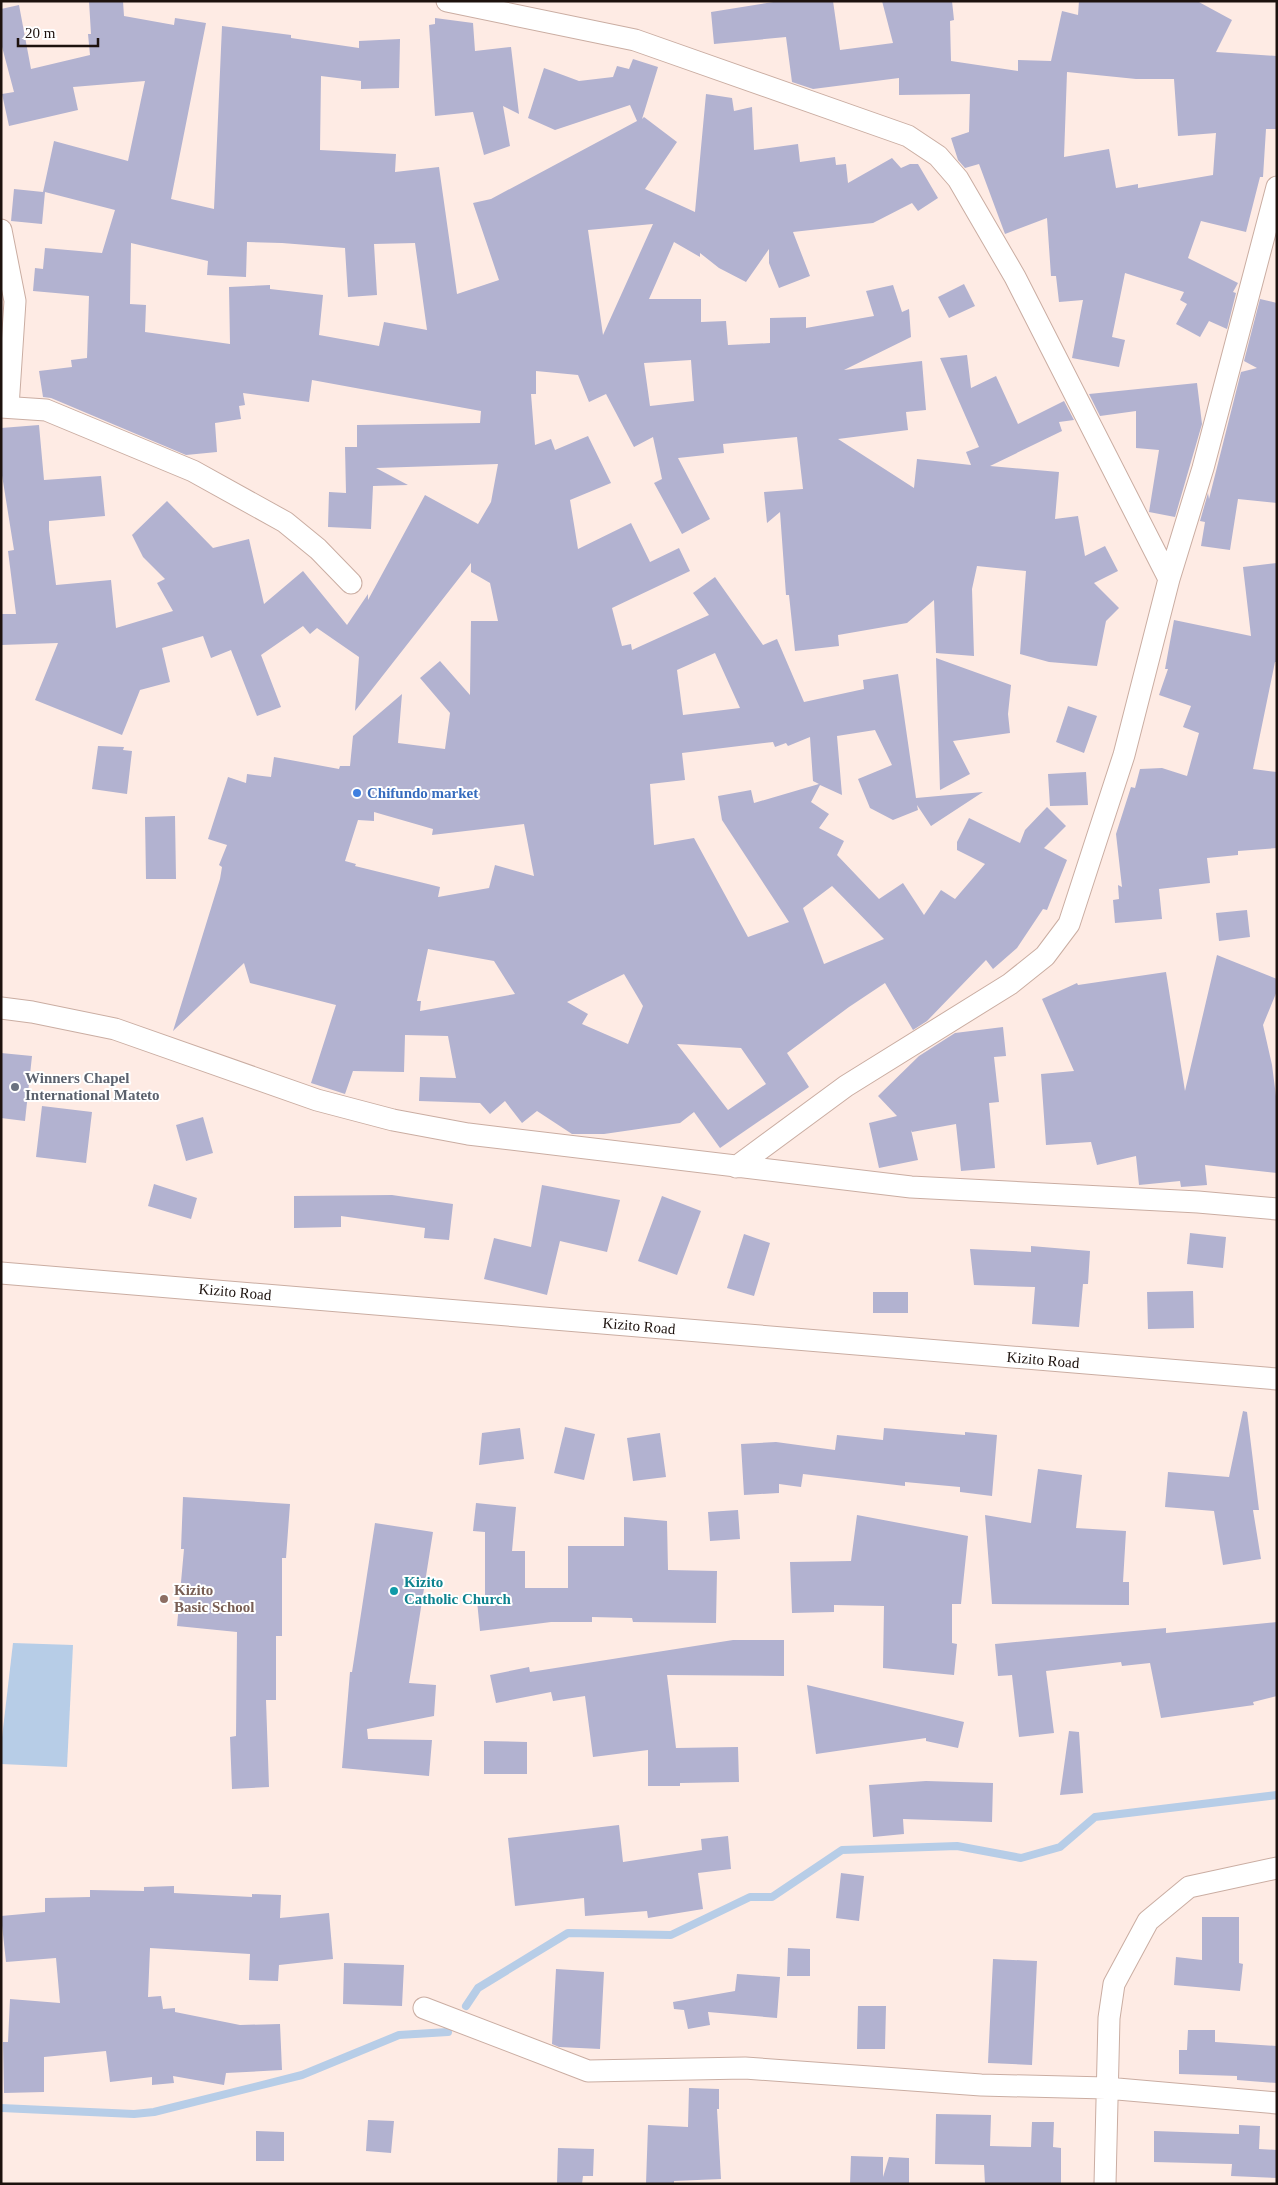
<svg xmlns="http://www.w3.org/2000/svg" width="1278" height="2185" font-family="Georgia,serif">
<style>
.water{fill:#b7cde7}
.lines{fill:none;stroke-linecap:round;stroke-linejoin:round}
.stream{stroke:#b7cde7;stroke-width:8}
.building{fill:#b2b2d0;fill-rule:evenodd}
.street-casing{stroke:#caada2;stroke-width:23}
.street{stroke:#fff;stroke-width:21}
.shop-dot{fill:#3f7fe0;stroke:#fff;stroke-width:2}
.worship-dot{fill:#6b7280;stroke:#fff;stroke-width:2}
.culture-dot{fill:#0f9aa8;stroke:#fff;stroke-width:2}
.education-dot{fill:#8d6e63;stroke:#fff;stroke-width:2}
.labels{text-anchor:middle;dominant-baseline:central;stroke-width:4;stroke-linejoin:round;paint-order:stroke}
.shop-label{font-size:15px;font-weight:bold;fill:#366cbe;stroke:#fff;text-anchor:start}
.worship-label{font-size:15px;font-weight:bold;fill:#5b616d;stroke:#fff;text-anchor:start}
.street-label{font-size:15px;fill:#1d120e;stroke:#fff}
.culture-label{font-size:15px;font-weight:bold;fill:#0d838f;stroke:#fff;text-anchor:start}
.education-label{font-size:15px;font-weight:bold;fill:#785e54;stroke:#fff;text-anchor:start}
</style>
<rect width="100%" height="100%" fill="#feebe4"/>
<!-- water -->
<path class="water" d="M 13,1643 L 73,1645 L 67,1767 L 1,1764 L 1,1746 Z"/>
<g class="lines">
<!-- stream -->
<path class="stream" d="M 466,2006 L 478,1988 L 568,1933 L 671,1935 L 750,1897 L 772,1897 L 842,1850 L 957,1846 L 1021,1858 L 1060,1847 L 1095,1817 L 1277,1795
M 1,2108 L 134,2114 L 154,2112 L 302,2075 L 399,2035 L 448,2032"/>
</g>
<!-- building -->
<path class="building" d="M 89,1 L 123,1 L 124,16 L 174,25 L 175,18 L 206,23 L 171,199 L 214,209 L 222,26 L 291,35 L 291,38 L 359,48 L 359,41 L 400,39 L 399,88 L 361,89 L 361,81 L 321,76 L 320,150 L 396,154 L 395,172 L 439,167 L 457,294 L 499,280 L 473,203 L 491,199 L 637,121 L 630,105 L 555,130 L 528,118 L 544,68 L 579,81 L 613,77 L 617,66 L 629,69 L 633,59 L 658,67 L 642,119 L 644,117 L 677,142 L 645,189 L 695,212 L 706,94 L 732,98 L 734,111 L 752,107 L 754,150 L 798,144 L 800,162 L 835,157 L 836,165 L 846,164 L 848,183 L 892,158 L 901,168 L 910,164 L 918,164 L 938,198 L 918,211 L 912,203 L 873,223 L 793,232 L 810,276 L 779,288 L 769,263 L 769,249 L 746,282 L 719,268 L 700,253 L 700,257 L 674,242 L 649,299 L 701,299 L 701,322 L 726,321 L 728,345 L 770,343 L 770,318 L 806,317 L 806,328 L 874,316 L 866,291 L 893,285 L 902,312 L 909,309 L 911,337 L 844,370 L 922,361 L 926,410 L 906,412 L 908,430 L 838,439 L 914,488 L 917,459 L 971,465 L 966,452 L 979,447 L 940,358 L 967,355 L 971,388 L 996,376 L 1018,424 L 1064,401 L 1074,420 L 1059,422 L 1062,431 L 990,466 L 1059,472 L 1055,519 L 1078,516 L 1085,556 L 1105,546 L 1118,571 L 1094,583 L 1119,608 L 1106,621 L 1097,666 L 1049,662 L 1020,654 L 1026,571 L 977,566 L 972,589 L 974,656 L 936,653 L 934,600 L 907,623 L 838,635 L 839,646 L 795,651 L 789,595 L 786,595 L 780,512 L 767,523 L 764,492 L 803,489 L 797,437 L 723,444 L 724,453 L 678,458 L 710,519 L 682,534 L 654,483 L 662,479 L 653,437 L 634,447 L 606,394 L 589,402 L 578,375 L 536,371 L 536,394 L 531,394 L 535,445 L 551,439 L 555,450 L 588,436 L 611,483 L 570,500 L 578,549 L 631,523 L 650,562 L 679,548 L 690,571 L 612,608 L 622,646 L 631,644 L 632,650 L 709,615 L 693,593 L 715,577 L 763,645 L 777,639 L 804,702 L 864,689 L 863,680 L 898,674 L 916,798 L 983,792 L 931,826 L 917,805 L 918,810 L 893,820 L 870,808 L 858,779 L 892,765 L 875,730 L 837,736 L 842,795 L 820,785 L 811,802 L 829,814 L 819,828 L 844,841 L 837,855 L 879,899 L 903,883 L 924,915 L 941,890 L 955,899 L 985,864 L 957,850 L 957,842 L 969,818 L 1020,843 L 1025,830 L 1047,807 L 1066,826 L 1044,848 L 1067,860 L 1047,910 L 1043,909 L 1017,948 L 993,969 L 986,960 L 927,1021 L 913,1030 L 885,983 L 849,1007 L 787,1053 L 809,1087 L 720,1148 L 694,1112 L 680,1123 L 604,1134 L 572,1134 L 537,1111 L 522,1123 L 505,1101 L 490,1114 L 480,1103 L 419,1101 L 420,1077 L 456,1078 L 448,1036 L 405,1035 L 404,1072 L 353,1071 L 345,1094 L 311,1083 L 336,1005 L 250,983 L 244,963 L 173,1031 L 220,879 L 222,867 L 219,865 L 227,845 L 208,839 L 228,777 L 246,783 L 247,774 L 271,777 L 274,757 L 339,769 L 340,766 L 350,766 L 353,736 L 402,694 L 398,743 L 445,749 L 450,713 L 420,678 L 440,661 L 470,695 L 471,621 L 498,621 L 490,583 L 471,572 L 471,563 L 355,711 L 359,657 L 317,628 L 310,634 L 303,626 L 261,655 L 281,707 L 257,716 L 231,650 L 211,658 L 203,636 L 162,648 L 170,682 L 140,690 L 122,735 L 35,700 L 58,643 L 1,645 L 1,614 L 16,614 L 8,551 L 14,550 L 1,469 L 1,428 L 39,425 L 44,480 L 101,476 L 105,516 L 49,521 L 49,530 L 56,585 L 111,580 L 116,628 L 173,611 L 157,583 L 165,579 L 143,557 L 132,535 L 167,501 L 213,548 L 249,539 L 264,604 L 303,571 L 347,625 L 368,594 L 368,600 L 425,495 L 478,524 L 491,502 L 498,464 L 376,468 L 408,485 L 373,486 L 371,529 L 328,527 L 329,492 L 346,493 L 345,447 L 357,447 L 357,425 L 480,423 L 481,411 L 312,380 L 309,402 L 243,393 L 245,405 L 239,406 L 241,419 L 215,423 L 217,452 L 186,455 L 51,398 L 43,397 L 39,371 L 72,367 L 71,360 L 87,358 L 89,296 L 33,291 L 35,268 L 43,269 L 45,248 L 102,253 L 115,210 L 45,192 L 42,224 L 11,221 L 14,189 L 43,192 L 54,141 L 128,161 L 145,81 L 73,87 L 78,110 L 9,126 L 2,94 L 14,92 L 1,43 L 1,9 L 19,5 L 31,69 L 90,55 L 88,34 L 91,34 ZM 653,224 L 603,335 L 588,230 ZM 247,242 L 282,243 L 345,248 L 348,297 L 377,295 L 374,244 L 415,243 L 427,330 L 384,322 L 379,346 L 319,335 L 323,295 L 270,289 L 270,285 L 229,287 L 230,344 L 145,332 L 146,305 L 130,304 L 131,243 L 208,261 L 207,275 L 246,277 ZM 691,360 L 694,401 L 650,406 L 644,363 ZM 715,653 L 740,708 L 683,715 L 677,670 ZM 810,737 L 813,781 L 819,784 L 754,803 L 751,790 L 718,796 L 722,820 L 789,922 L 748,937 L 694,838 L 654,845 L 650,784 L 685,780 L 682,753 L 773,742 L 775,747 L 786,743 L 788,746 ZM 374,812 L 433,829 L 432,835 L 524,824 L 534,876 L 495,865 L 489,888 L 438,897 L 440,887 L 355,866 L 356,864 L 345,861 L 358,820 L 374,821 ZM 832,886 L 884,939 L 824,964 L 803,908 ZM 428,949 L 494,961 L 515,994 L 420,1011 L 421,1001 L 417,1001 ZM 624,974 L 643,1006 L 628,1044 L 582,1024 L 588,1014 L 567,1002 ZM 677,1044 L 741,1048 L 766,1084 L 728,1110 Z
M 780,1 L 833,1 L 840,50 L 893,43 L 882,1 L 952,1 L 954,20 L 950,21 L 951,61 L 1018,71 L 1018,60 L 1051,61 L 1062,11 L 1078,15 L 1079,1 L 1197,1 L 1232,20 L 1216,52 L 1277,56 L 1277,129 L 1266,129 L 1263,177 L 1260,177 L 1246,232 L 1201,221 L 1188,258 L 1238,283 L 1233,292 L 1236,293 L 1227,329 L 1209,321 L 1200,337 L 1176,324 L 1187,304 L 1180,300 L 1184,292 L 1125,273 L 1112,337 L 1125,340 L 1119,367 L 1072,358 L 1083,300 L 1059,302 L 1056,276 L 1051,276 L 1047,218 L 1005,234 L 979,164 L 965,168 L 958,160 L 951,138 L 969,132 L 970,94 L 899,95 L 899,78 L 813,89 L 792,82 L 786,37 L 714,44 L 711,12 ZM 1067,72 L 1136,79 L 1174,79 L 1178,136 L 1216,133 L 1213,175 L 1138,188 L 1138,184 L 1116,188 L 1109,149 L 1064,157 Z
M 435,18 L 473,23 L 475,51 L 511,47 L 519,114 L 503,106 L 510,146 L 484,155 L 473,112 L 435,116 L 429,25 L 435,24 Z
M 964,284 L 975,306 L 949,318 L 938,297 Z
M 1260,299 L 1277,303 L 1277,503 L 1238,499 L 1230,550 L 1201,546 L 1205,522 L 1200,521 L 1208,493 L 1209,499 L 1241,372 L 1257,368 L 1244,361 Z
M 1197,383 L 1202,424 L 1175,517 L 1149,512 L 1159,450 L 1136,448 L 1136,411 L 1100,416 L 1089,394 Z
M 1277,563 L 1277,662 L 1275,662 L 1253,769 L 1277,772 L 1277,848 L 1238,851 L 1238,855 L 1207,858 L 1210,883 L 1159,889 L 1162,919 L 1115,923 L 1113,900 L 1119,899 L 1118,885 L 1122,887 L 1116,834 L 1131,787 L 1135,788 L 1140,769 L 1162,768 L 1187,776 L 1199,733 L 1183,727 L 1191,706 L 1159,695 L 1168,669 L 1165,669 L 1174,620 L 1251,636 L 1243,567 Z
M 936,658 L 1011,685 L 1008,714 L 1010,733 L 953,741 L 970,774 L 940,790 Z
M 1068,706 L 1097,716 L 1084,753 L 1056,742 Z
M 98,746 L 124,747 L 123,750 L 132,751 L 127,794 L 92,789 Z
M 1086,772 L 1088,805 L 1050,806 L 1048,774 Z
M 175,816 L 176,879 L 146,879 L 145,817 Z
M 1247,910 L 1250,937 L 1219,941 L 1216,913 Z
M 1217,955 L 1277,979 L 1277,991 L 1263,1025 L 1272,1065 L 1277,1104 L 1277,1173 L 1205,1165 L 1207,1185 L 1181,1187 L 1180,1181 L 1139,1185 L 1136,1156 L 1097,1165 L 1091,1142 L 1046,1145 L 1041,1074 L 1074,1071 L 1042,999 L 1077,983 L 1078,985 L 1166,972 L 1185,1091 Z
M 1003,1027 L 1006,1056 L 994,1057 L 999,1102 L 989,1103 L 995,1168 L 961,1171 L 956,1124 L 912,1132 L 911,1130 L 918,1160 L 879,1168 L 869,1123 L 897,1116 L 878,1096 L 919,1056 L 955,1033 Z
M 1,1053 L 32,1056 L 25,1121 L 1,1118 Z
M 42,1106 L 92,1112 L 86,1163 L 36,1157 Z
M 203,1117 L 213,1153 L 186,1161 L 176,1125 Z
M 154,1184 L 197,1198 L 191,1219 L 148,1206 Z
M 542,1185 L 620,1200 L 607,1252 L 560,1241 L 547,1295 L 484,1279 L 494,1238 L 531,1247 Z
M 392,1195 L 453,1204 L 449,1240 L 424,1238 L 425,1228 L 341,1216 L 341,1227 L 294,1228 L 294,1196 Z
M 662,1196 L 701,1211 L 677,1275 L 638,1261 Z
M 1190,1233 L 1226,1237 L 1223,1268 L 1187,1264 Z
M 744,1234 L 770,1243 L 754,1296 L 727,1288 Z
M 1031,1246 L 1090,1251 L 1088,1284 L 1083,1284 L 1079,1327 L 1032,1324 L 1035,1287 L 974,1285 L 970,1249 L 1031,1252 Z
M 1193,1291 L 1194,1328 L 1148,1329 L 1147,1292 Z
M 873,1292 L 908,1292 L 908,1313 L 873,1313 Z
M 1243,1411 L 1247,1412 L 1259,1510 L 1253,1510 L 1261,1559 L 1223,1565 L 1214,1511 L 1165,1507 L 1168,1472 L 1229,1477 Z
M 565,1427 L 595,1434 L 584,1480 L 554,1473 Z
M 520,1428 L 524,1459 L 479,1465 L 482,1433 Z
M 884,1428 L 965,1435 L 965,1432 L 997,1435 L 992,1496 L 960,1492 L 960,1487 L 905,1482 L 905,1486 L 803,1474 L 801,1487 L 779,1484 L 779,1493 L 744,1495 L 741,1444 L 776,1442 L 835,1450 L 837,1435 L 883,1440 Z
M 660,1433 L 666,1477 L 633,1481 L 627,1438 Z
M 1038,1469 L 1082,1475 L 1076,1528 L 1126,1531 L 1123,1582 L 1129,1582 L 1129,1605 L 992,1604 L 985,1515 L 1031,1523 Z
M 183,1497 L 290,1504 L 286,1558 L 282,1558 L 282,1636 L 276,1636 L 276,1700 L 266,1700 L 269,1787 L 232,1789 L 230,1737 L 236,1736 L 237,1632 L 177,1626 L 184,1549 L 181,1549 Z
M 476,1503 L 516,1507 L 512,1551 L 525,1551 L 525,1588 L 568,1588 L 568,1546 L 624,1546 L 624,1517 L 667,1521 L 668,1570 L 717,1571 L 716,1623 L 633,1622 L 632,1618 L 592,1617 L 592,1622 L 551,1622 L 480,1631 L 477,1601 L 485,1600 L 485,1532 L 473,1531 Z
M 738,1510 L 740,1539 L 710,1541 L 708,1512 Z
M 857,1515 L 968,1536 L 961,1604 L 952,1604 L 952,1643 L 957,1644 L 954,1675 L 883,1668 L 884,1606 L 834,1605 L 834,1612 L 792,1613 L 790,1562 L 851,1561 Z
M 375,1523 L 433,1532 L 409,1683 L 436,1685 L 434,1716 L 367,1729 L 368,1739 L 432,1740 L 429,1776 L 342,1768 L 350,1672 L 352,1672 Z
M 1277,1622 L 1277,1696 L 1253,1702 L 1254,1705 L 1161,1718 L 1150,1663 L 1122,1666 L 1121,1662 L 1046,1671 L 1054,1733 L 1019,1737 L 1012,1675 L 998,1676 L 995,1644 L 1166,1628 L 1166,1633 Z
M 733,1640 L 784,1640 L 784,1676 L 667,1675 L 676,1748 L 738,1747 L 739,1782 L 680,1783 L 680,1786 L 648,1786 L 648,1750 L 593,1757 L 585,1696 L 553,1701 L 551,1692 L 496,1703 L 490,1675 L 529,1667 L 530,1672 Z
M 807,1685 L 964,1722 L 958,1748 L 926,1741 L 926,1738 L 816,1754 Z
M 1069,1731 L 1079,1732 L 1083,1793 L 1060,1795 Z
M 484,1741 L 527,1742 L 527,1774 L 484,1774 Z
M 926,1781 L 993,1783 L 992,1822 L 903,1819 L 904,1834 L 873,1837 L 869,1785 Z
M 619,1825 L 623,1862 L 702,1850 L 701,1839 L 728,1836 L 731,1869 L 698,1873 L 703,1909 L 648,1918 L 647,1911 L 585,1916 L 584,1898 L 515,1906 L 508,1838 Z
M 841,1873 L 864,1876 L 859,1921 L 836,1918 Z
M 174,1886 L 174,1893 L 252,1897 L 252,1894 L 281,1895 L 280,1918 L 329,1913 L 333,1959 L 279,1965 L 278,1981 L 249,1980 L 250,1954 L 150,1948 L 148,1997 L 161,1996 L 163,2009 L 175,2008 L 175,2012 L 240,2025 L 280,2024 L 282,2070 L 226,2073 L 224,2085 L 173,2076 L 174,2083 L 152,2085 L 152,2077 L 110,2082 L 106,2051 L 44,2057 L 44,2092 L 4,2093 L 3,2042 L 8,2042 L 10,1999 L 60,2003 L 56,1958 L 6,1962 L 1,1916 L 45,1912 L 45,1898 L 90,1897 L 90,1890 L 144,1891 L 144,1887 Z
M 1202,1917 L 1239,1917 L 1239,1963 L 1243,1964 L 1240,1991 L 1174,1985 L 1176,1957 L 1202,1960 Z
M 788,1948 L 810,1949 L 810,1976 L 787,1976 Z
M 993,1959 L 1037,1961 L 1032,2065 L 988,2063 Z
M 344,1963 L 404,1965 L 402,2006 L 343,2004 Z
M 556,1969 L 604,1972 L 600,2049 L 559,2047 L 552,2044 Z
M 737,1974 L 780,1977 L 777,2018 L 708,2012 L 710,2025 L 688,2029 L 684,2010 L 674,2009 L 673,2002 L 735,1991 Z
M 858,2006 L 886,2006 L 885,2049 L 857,2049 Z
M 1188,2030 L 1215,2030 L 1215,2042 L 1277,2046 L 1277,2083 L 1237,2080 L 1237,2076 L 1179,2074 L 1179,2050 L 1187,2050 Z
M 689,2088 L 719,2089 L 719,2109 L 717,2109 L 721,2179 L 674,2181 L 674,2184 L 646,2184 L 648,2125 L 688,2127 Z
M 936,2114 L 991,2115 L 990,2146 L 1031,2147 L 1032,2122 L 1054,2122 L 1053,2147 L 1061,2148 L 1061,2184 L 985,2184 L 984,2165 L 935,2164 Z
M 368,2120 L 394,2121 L 391,2153 L 366,2151 Z
M 1239,2125 L 1260,2126 L 1259,2149 L 1277,2150 L 1277,2178 L 1231,2176 L 1232,2164 L 1154,2162 L 1154,2131 L 1239,2134 Z
M 256,2131 L 284,2132 L 284,2161 L 256,2161 Z
M 558,2148 L 594,2149 L 593,2176 L 583,2176 L 582,2184 L 557,2184 Z
M 851,2156 L 883,2157 L 883,2177 L 889,2157 L 909,2158 L 909,2184 L 850,2184 Z"/>
<g class="lines">
<!-- street casing -->
<g class="street-casing">
<path id="street" d="M 447,1 L 635,40 L 908,136 L 938,156 L 958,179 L 1015,277 L 1169,579 L 1124,755 L 1069,924 L 1045,956 L 1010,984 L 846,1086 L 736,1167
M 1,230 L 15,301 L 8,407
M 1,407 L 46,410 L 193,471 L 285,522 L 318,549 L 351,583
M 1169,579 L 1203,468 L 1277,187
M 1,1008 L 32,1012 L 115,1029 L 317,1100 L 393,1120 L 468,1134 L 911,1187 L 1198,1202 L 1277,1209
M 1,1273 L 1277,1379
M 424,2008 L 588,2071 L 745,2068 L 981,2085 L 1106,2088 L 1277,2103
M 1105,2184 L 1109,2018 L 1114,1984 L 1148,1921 L 1189,1887 L 1277,1868"/>
</g>
<!-- street -->
<use href="#street" class="street"/>
</g>
<!-- markers -->
<circle class="shop-dot" cx="357" cy="793" r="5"/>
<circle class="worship-dot" cx="15" cy="1087" r="5"/>
<circle class="culture-dot" cx="394" cy="1591" r="5"/>
<circle class="education-dot" cx="164" cy="1599" r="5"/>
<g class="labels">
<!-- shop labels -->
<g class="shop-label">
<text x="367" y="793">Chifundo market</text>
</g>
<!-- worship labels -->
<g class="worship-label">
<text x="25" y="1078">Winners Chapel<tspan x="25" dy="17">International Mateto</tspan></text>
</g>
<!-- street labels -->
<g class="street-label">
<text transform="translate(235 1292) rotate(5)">Kizito Road</text>
<text transform="translate(639 1326) rotate(5)">Kizito Road</text>
<text transform="translate(1043 1360) rotate(5)">Kizito Road</text>
</g>
<!-- culture labels -->
<g class="culture-label">
<text x="404" y="1582">Kizito<tspan x="404" dy="17">Catholic Church</tspan></text>
</g>
<!-- education labels -->
<g class="education-label">
<text x="174" y="1590">Kizito<tspan x="174" dy="17">Basic School</tspan></text>
</g>
</g>
<!-- border -->
<rect width="1278" height="2185" fill="none" stroke="#1d120e" stroke-width="5"/>
<!-- scale -->
<path d="M18 38v8h80v-8" fill="none" stroke="#1d120e" stroke-width="2.5"/>
<text x="25" y="38" font-size="15" fill="#1d120e" stroke="#ffffff" stroke-width="4" paint-order="stroke">20 m</text>
</svg>
